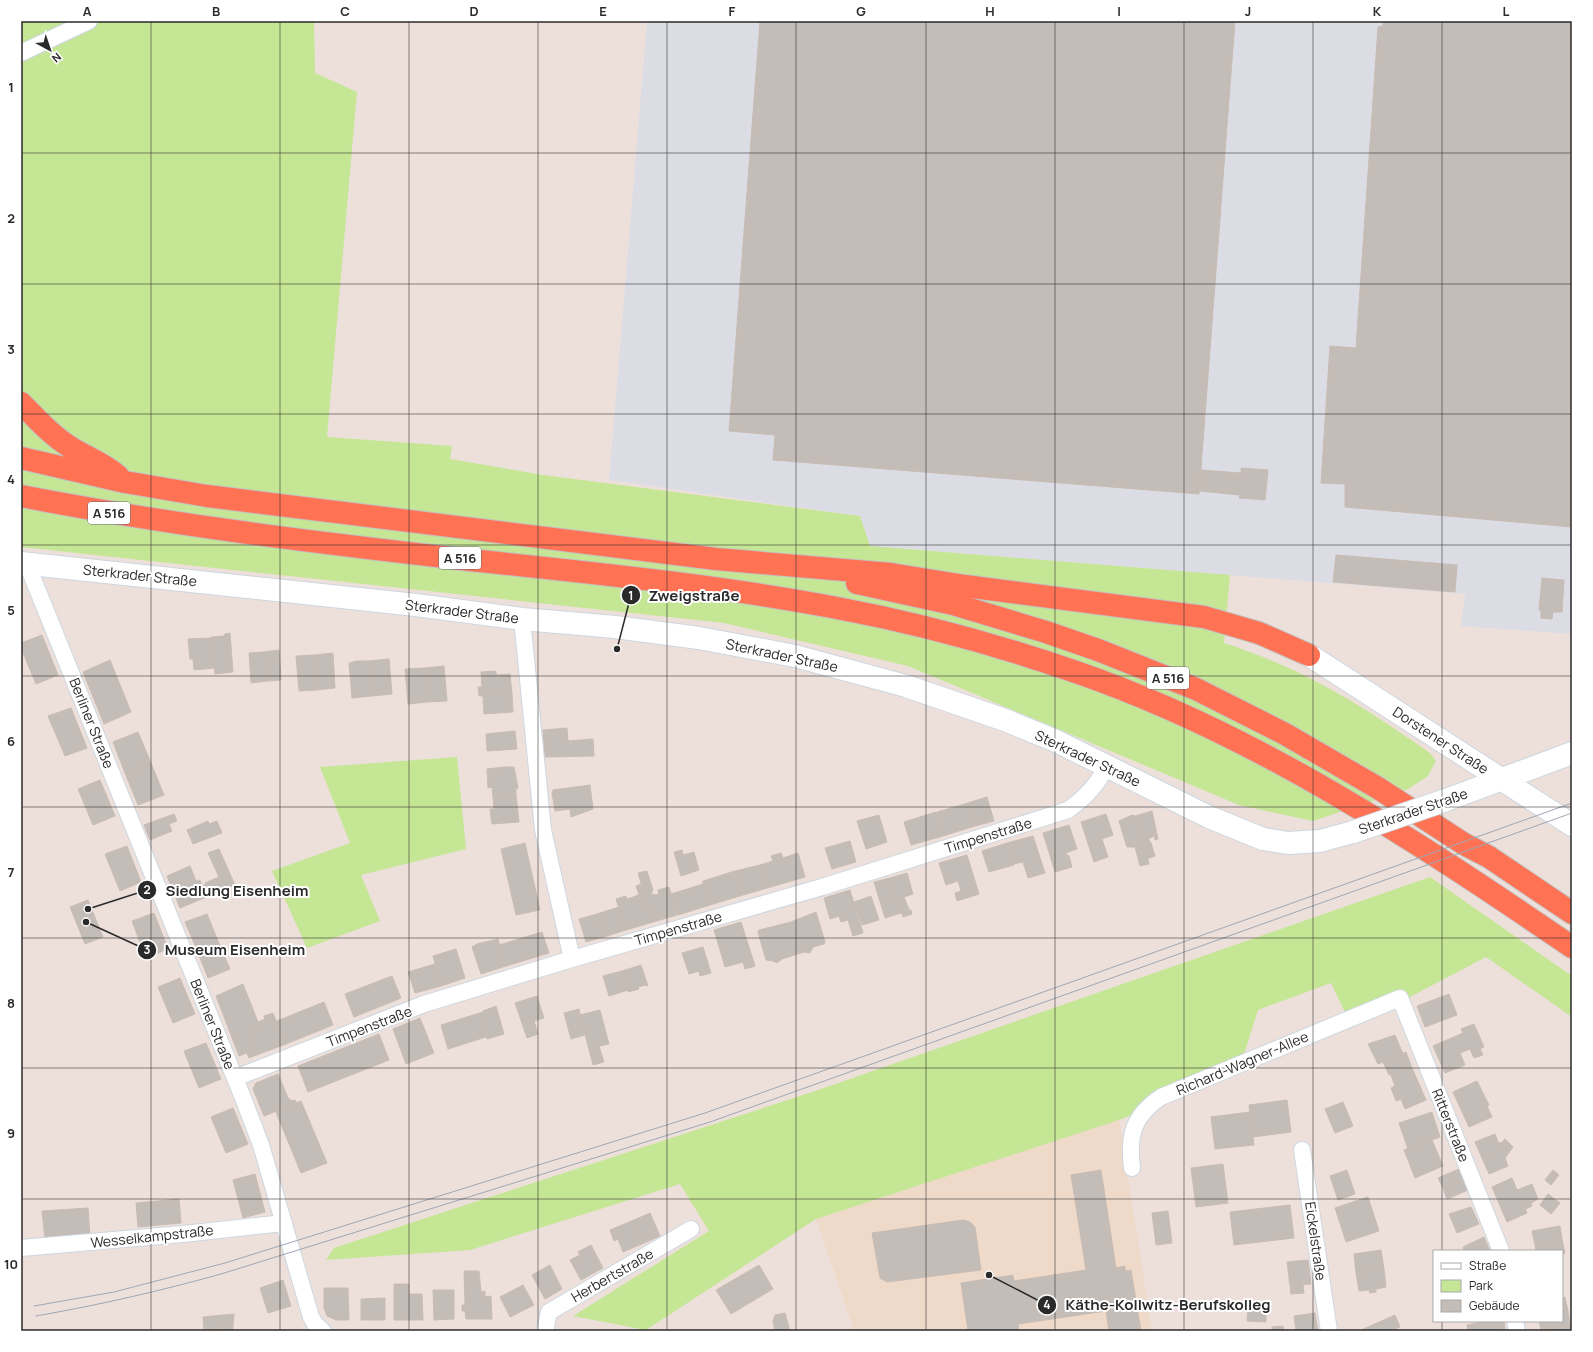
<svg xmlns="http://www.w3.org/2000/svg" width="1593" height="1352" font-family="Manrope,sans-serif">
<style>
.industrial{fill:#dcdce5}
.education{fill:#efd9c9}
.green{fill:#c5e694}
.building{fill:#c4bcb6;stroke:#c8bcb4}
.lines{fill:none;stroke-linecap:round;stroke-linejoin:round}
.street-casing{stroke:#cdd6e0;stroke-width:18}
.secondary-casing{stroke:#cdd6e0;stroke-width:24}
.highway-casing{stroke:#c3c3c3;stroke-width:24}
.street{stroke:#fff;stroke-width:16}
.secondary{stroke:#fff;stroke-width:22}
.highway{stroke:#ff7253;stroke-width:22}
.tram{stroke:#9da7b5;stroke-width:1}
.secondary-bridge-casing{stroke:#cdd6e0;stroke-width:24;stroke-linecap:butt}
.secondary-bridge{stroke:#fff;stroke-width:22}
.grid{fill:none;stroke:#2a2a2a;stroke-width:1;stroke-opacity:0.55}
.labels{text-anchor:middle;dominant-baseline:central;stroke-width:4;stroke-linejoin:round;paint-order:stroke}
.shield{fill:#fff;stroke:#6a6a6a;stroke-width:1}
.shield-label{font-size:13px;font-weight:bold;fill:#2a2a2a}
.street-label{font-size:14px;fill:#2a2a2a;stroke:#fff}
.leader{fill:none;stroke:#2a2a2a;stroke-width:1.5}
.callout-dot{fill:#2a2a2a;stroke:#fff;stroke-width:1.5}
.mark-label{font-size:12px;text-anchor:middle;font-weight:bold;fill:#fff}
.callout-label{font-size:15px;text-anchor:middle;font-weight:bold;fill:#2a2a2a;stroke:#fff;stroke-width:4;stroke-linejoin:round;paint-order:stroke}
.neatline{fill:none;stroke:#2a2a2a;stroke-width:1.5}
.grid-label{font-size:13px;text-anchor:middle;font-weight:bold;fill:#2a2a2a}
</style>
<rect width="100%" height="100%" fill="#ede0db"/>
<!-- industrial -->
<path class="industrial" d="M 647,21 L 1572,21 L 1572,634 L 1461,626 L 1465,594 L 870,546 L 860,516 L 609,480 Z"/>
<!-- education -->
<path class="education" d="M 1119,1120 L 1152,1331 L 854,1331 L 816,1219 Z"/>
<!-- green -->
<path class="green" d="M 21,21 L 314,21 L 315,73 L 357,92 L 327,437 L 452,446 L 450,459 L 543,475 L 860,516 L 870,546 L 1230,575 L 1224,643 C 1303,668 1363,706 1430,753 L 1436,761 L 1428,776 L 1408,789 L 1313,821 L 1239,805 L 908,666 L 724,623 L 21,547 Z
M 457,757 L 466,849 L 361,875 L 380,921 L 307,948 L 272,871 L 350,843 L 320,767 Z
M 1430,877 L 1572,976 L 1572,1017 L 1486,957 L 1410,997 L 1350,1023 L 1331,983 L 1258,1010 L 1245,1051 L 1221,1080 L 1119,1120 L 816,1219 L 646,1330 L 573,1316 L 709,1231 L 680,1184 L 470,1250 L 326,1260 L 334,1248 L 818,1090 Z"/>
<!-- building -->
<path class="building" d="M 760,21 L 1235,21 L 1199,494 L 773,460 L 775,435 L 729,431 Z
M 1383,21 L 1572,21 L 1572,527 L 1345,507 L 1345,484 L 1321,483 L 1330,346 L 1356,348 L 1378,27 L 1383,26 Z
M 1241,468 L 1268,470 L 1265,500 L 1239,498 L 1240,495 L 1199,491 L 1201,470 L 1241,473 Z
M 1336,555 L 1457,565 L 1455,592 L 1333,582 Z
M 1542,578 L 1564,580 L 1562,612 L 1553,612 L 1552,619 L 1541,618 L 1541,611 L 1539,610 Z
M 230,633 L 233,672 L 215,674 L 211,637 L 224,636 L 225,634 Z
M 42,635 L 58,675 L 36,684 L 21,648 L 21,643 Z
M 211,638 L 214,668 L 194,670 L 193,659 L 190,659 L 188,639 Z
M 279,650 L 281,680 L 267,681 L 264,652 Z
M 264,652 L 267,681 L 251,683 L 249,653 Z
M 333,653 L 335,688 L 317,690 L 314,655 Z
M 314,655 L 317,690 L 299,691 L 296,656 Z
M 389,659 L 392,694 L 372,696 L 369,661 Z
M 110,660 L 131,712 L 104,724 L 83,672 Z
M 357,661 L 369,661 L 372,696 L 352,698 L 349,663 Z
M 444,666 L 447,701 L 427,702 L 425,668 Z
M 425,668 L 427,702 L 408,704 L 405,669 Z
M 495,671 L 497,675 L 510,674 L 512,694 L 479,696 L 478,687 L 482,687 L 481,672 Z
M 512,694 L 513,712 L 484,714 L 483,696 Z
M 71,708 L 87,748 L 65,756 L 48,716 Z
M 567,728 L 568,741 L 593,739 L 594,756 L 545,757 L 543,730 Z
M 515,731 L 517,749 L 487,751 L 486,734 Z
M 138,732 L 151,763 L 125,773 L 113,742 Z
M 151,763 L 164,795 L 138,805 L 125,773 Z
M 504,767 L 514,767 L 518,788 L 516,789 L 516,795 L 493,797 L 492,787 L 488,788 L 487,769 Z
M 100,780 L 115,816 L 93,825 L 78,789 Z
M 590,785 L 593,809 L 571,817 L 570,809 L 555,811 L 552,793 L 553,790 Z
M 516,795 L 519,822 L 492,824 L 490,809 L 494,809 L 493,797 Z
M 987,797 L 994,821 L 975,826 L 968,803 Z
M 968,803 L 975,826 L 943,836 L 937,812 Z
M 1152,811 L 1158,839 L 1155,840 L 1154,836 L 1148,839 L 1151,843 L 1155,856 L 1147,859 L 1135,816 Z
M 936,812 L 943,836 L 911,845 L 904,822 Z
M 174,814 L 177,821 L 169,824 L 172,831 L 150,840 L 144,825 Z
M 1106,814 L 1113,835 L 1102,839 L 1108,857 L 1094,862 L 1081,822 Z
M 879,815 L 887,842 L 866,849 L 857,821 Z
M 1132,815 L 1135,816 L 1149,864 L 1140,866 L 1135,847 L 1127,847 L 1126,844 L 1119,821 Z
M 208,821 L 209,824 L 217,821 L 222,833 L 193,844 L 187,830 Z
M 1069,825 L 1077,849 L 1065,853 L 1069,856 L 1072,867 L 1055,872 L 1043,833 Z
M 1033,836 L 1045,873 L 1028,878 L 1023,862 L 1014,864 L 1007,843 Z
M 850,841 L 856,862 L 832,869 L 825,848 Z
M 525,843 L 540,910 L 516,915 L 501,849 Z
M 1007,843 L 1014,865 L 989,872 L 982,851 Z
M 127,846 L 141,882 L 120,891 L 105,854 Z
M 219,849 L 235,885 L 180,908 L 167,876 L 190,866 L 196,881 L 200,880 L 202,886 L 206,884 L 205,883 L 219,877 L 208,853 Z
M 682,850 L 683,855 L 694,852 L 699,870 L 681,876 L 674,852 Z
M 781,853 L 783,858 L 798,853 L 805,877 L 767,888 L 760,865 L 773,861 L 771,856 Z
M 967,855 L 979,894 L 957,901 L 955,893 L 961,891 L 958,881 L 946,885 L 939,863 Z
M 760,865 L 767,888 L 743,895 L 735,871 Z
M 647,871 L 653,890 L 651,894 L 654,895 L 659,894 L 658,890 L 669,887 L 677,915 L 653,922 L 638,873 Z
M 735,871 L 743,895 L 710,905 L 703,881 Z
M 907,873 L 913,894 L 904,897 L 909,910 L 911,910 L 912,914 L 903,917 L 890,878 Z
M 890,878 L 901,913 L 885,918 L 874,882 Z
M 703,881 L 710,905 L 678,915 L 671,894 L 703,884 Z
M 641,884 L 653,922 L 626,930 L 616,899 L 626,896 L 627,899 L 639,895 L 636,886 Z
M 850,890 L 863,933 L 853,936 L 848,920 L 841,922 L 839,916 L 830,919 L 824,898 Z
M 871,896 L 879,920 L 862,925 L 854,902 Z
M 88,900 L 103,937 L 85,944 L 70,907 Z
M 619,907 L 626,930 L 604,937 L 597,914 Z
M 816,912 L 825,942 L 824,944 L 813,947 L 810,953 L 804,952 L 782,959 L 777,963 L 773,961 L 766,960 L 758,932 L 759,930 L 791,922 Z
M 154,913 L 168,949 L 146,958 L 132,921 Z
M 207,914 L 218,941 L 197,950 L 185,922 Z
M 597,914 L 604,937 L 586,942 L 579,919 Z
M 741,922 L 755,966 L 745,969 L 743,962 L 725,967 L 714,930 Z
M 542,932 L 549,953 L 506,966 L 499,945 Z
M 498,939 L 506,966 L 481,974 L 472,947 L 477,944 Z
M 218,941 L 230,969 L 208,978 L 197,950 Z
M 703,947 L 711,973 L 700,976 L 699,971 L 689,974 L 682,953 Z
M 456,949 L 465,978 L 441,986 L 433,956 Z
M 435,964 L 441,986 L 415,993 L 408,972 Z
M 641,965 L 648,986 L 646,985 L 638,987 L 639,989 L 628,992 L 622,971 Z
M 622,971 L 628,990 L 609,996 L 603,976 Z
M 392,976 L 401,998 L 354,1017 L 345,994 Z
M 180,978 L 195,1014 L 173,1023 L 158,987 Z
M 243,984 L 258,1022 L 247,1053 L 239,1056 L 216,996 Z
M 1449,994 L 1457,1015 L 1425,1027 L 1417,1006 Z
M 537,996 L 544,1018 L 534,1021 L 538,1034 L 527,1038 L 515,1003 Z
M 324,1002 L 333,1025 L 286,1044 L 277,1021 Z
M 496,1006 L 504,1034 L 487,1039 L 483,1011 Z
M 579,1009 L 585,1035 L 571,1039 L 564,1013 Z
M 600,1010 L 609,1044 L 599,1046 L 604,1062 L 593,1065 L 580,1015 Z
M 483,1012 L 486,1037 L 448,1049 L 441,1025 Z
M 273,1013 L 286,1044 L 249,1058 L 247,1053 L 258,1022 L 265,1019 L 264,1016 Z
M 420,1018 L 434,1053 L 406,1064 L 393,1029 Z
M 1474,1024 L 1484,1047 L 1480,1049 L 1483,1055 L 1474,1058 L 1470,1049 L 1460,1053 L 1465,1065 L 1445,1073 L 1433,1046 L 1463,1033 L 1461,1029 Z
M 379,1034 L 389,1060 L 308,1092 L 298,1066 Z
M 1395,1035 L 1403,1054 L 1378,1064 L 1368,1044 Z
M 206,1043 L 221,1079 L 199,1088 L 184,1051 Z
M 1406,1052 L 1412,1068 L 1389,1075 L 1383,1062 Z
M 1412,1068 L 1426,1100 L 1405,1109 L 1401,1099 L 1396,1101 L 1391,1088 L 1395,1086 L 1391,1075 Z
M 278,1074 L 288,1098 L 292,1101 L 295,1100 L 297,1103 L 264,1116 L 253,1089 L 256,1083 Z
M 1477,1081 L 1489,1105 L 1487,1106 L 1492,1117 L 1469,1127 L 1453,1092 Z
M 1287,1100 L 1291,1132 L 1253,1137 L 1249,1105 Z
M 301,1101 L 327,1163 L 301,1173 L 276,1112 Z
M 1343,1102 L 1353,1126 L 1335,1133 L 1325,1109 Z
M 233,1108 L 248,1144 L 226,1153 L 211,1117 Z
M 1250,1112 L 1254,1145 L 1215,1149 L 1211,1117 Z
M 1432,1112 L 1440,1137 L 1408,1149 L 1399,1123 Z
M 1495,1134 L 1498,1142 L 1501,1143 L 1505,1139 L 1509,1143 L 1504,1149 L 1482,1158 L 1475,1142 Z
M 1432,1140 L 1443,1166 L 1415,1178 L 1404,1150 Z
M 1509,1143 L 1513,1147 L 1505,1158 L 1508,1166 L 1489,1174 L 1482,1158 L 1504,1149 Z
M 1223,1164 L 1228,1203 L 1196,1207 L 1191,1168 Z
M 1459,1169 L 1464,1180 L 1443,1188 L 1438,1178 Z
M 1101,1170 L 1116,1268 L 1125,1266 L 1125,1271 L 1131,1270 L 1141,1331 L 1109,1331 L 1106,1311 L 1018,1324 L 1019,1331 L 968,1331 L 961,1283 L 1013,1275 L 1014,1281 L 1086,1270 L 1071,1175 Z
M 1347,1170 L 1355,1194 L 1338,1200 L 1330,1176 Z
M 1553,1170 L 1559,1175 L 1551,1185 L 1545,1180 Z
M 255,1174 L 265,1212 L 243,1218 L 233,1180 Z
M 1512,1178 L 1527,1213 L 1507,1222 L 1492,1187 Z
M 1464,1180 L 1468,1190 L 1447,1199 L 1443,1188 Z
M 1532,1184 L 1538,1199 L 1531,1203 L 1532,1206 L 1526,1209 L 1517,1190 Z
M 1548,1194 L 1560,1203 L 1551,1214 L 1540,1205 Z
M 1368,1197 L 1379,1231 L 1346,1242 L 1335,1208 Z
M 179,1199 L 181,1223 L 138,1227 L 136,1203 Z
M 1290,1205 L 1294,1238 L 1234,1245 L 1230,1212 Z
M 1471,1207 L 1479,1224 L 1457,1233 L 1449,1214 Z
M 88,1208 L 90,1237 L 45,1240 L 42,1211 Z
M 1168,1211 L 1172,1243 L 1156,1245 L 1152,1213 Z
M 650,1213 L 660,1236 L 644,1243 L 634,1220 Z
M 634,1220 L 644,1243 L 623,1252 L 618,1239 L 614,1241 L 610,1230 Z
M 963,1220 L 970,1222 L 975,1227 L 981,1270 L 887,1282 L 880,1278 L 872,1233 Z
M 1560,1226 L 1562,1239 L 1535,1245 L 1532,1231 Z
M 1484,1237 L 1490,1251 L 1464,1251 L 1463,1247 Z
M 1562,1239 L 1565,1253 L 1562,1254 L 1562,1251 L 1536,1251 L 1535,1245 Z
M 591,1245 L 603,1268 L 581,1280 L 570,1260 L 580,1255 L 578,1252 Z
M 1381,1250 L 1384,1269 L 1356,1273 L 1354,1254 Z
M 1308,1260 L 1311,1284 L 1290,1286 L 1287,1262 Z
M 550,1265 L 562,1289 L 545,1299 L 532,1275 Z
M 759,1265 L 773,1289 L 731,1314 L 716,1290 Z
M 1384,1269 L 1386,1287 L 1376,1289 L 1376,1292 L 1370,1293 L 1369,1290 L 1359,1291 L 1356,1273 Z
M 464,1271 L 479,1271 L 481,1292 L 485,1291 L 485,1297 L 491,1296 L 492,1319 L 466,1319 L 465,1311 L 462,1311 L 462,1305 L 465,1305 Z
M 283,1280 L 291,1306 L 268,1313 L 260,1288 Z
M 394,1284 L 409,1284 L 409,1294 L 422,1294 L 423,1320 L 394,1320 Z
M 523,1285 L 534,1305 L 510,1317 L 500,1297 Z
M 1303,1285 L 1304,1293 L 1291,1294 L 1290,1287 Z
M 324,1288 L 348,1288 L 349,1320 L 336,1320 L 327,1316 L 324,1308 Z
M 433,1290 L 454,1290 L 454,1319 L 434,1320 Z
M 1565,1297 L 1568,1311 L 1562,1312 L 1562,1298 Z
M 385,1298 L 385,1320 L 361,1320 L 361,1299 Z
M 1248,1305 L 1266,1306 L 1266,1322 L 1247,1321 Z
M 1568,1311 L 1570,1325 L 1541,1330 L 1539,1321 L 1562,1321 L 1562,1312 Z
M 785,1313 L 790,1331 L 775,1331 L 773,1321 L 775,1315 Z
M 1315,1313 L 1318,1331 L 1296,1331 L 1294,1316 Z
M 234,1314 L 233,1327 L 204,1330 L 203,1317 Z
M 1395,1315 L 1400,1327 L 1390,1331 L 1359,1331 Z
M 1478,1321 L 1504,1321 L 1505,1330 L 1468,1331 L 1467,1325 L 1478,1323 Z
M 1572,1324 L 1572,1331 L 1546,1331 L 1546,1329 Z
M 1283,1326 L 1284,1331 L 1272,1331 L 1272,1327 Z
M 233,1327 L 233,1331 L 204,1331 L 204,1330 Z"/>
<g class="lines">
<!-- street casing -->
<g class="street-casing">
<path id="street" d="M 21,53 L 89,21
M 27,564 L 243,1098 L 261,1145 L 311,1317 L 315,1324 L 323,1331
M 522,619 L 543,830 L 572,959
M 235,1078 L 424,1004 L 572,959 L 822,887 L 1068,810 C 1085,798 1098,785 1107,765
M 1302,1150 L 1329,1331
M 1132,1168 C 1128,1135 1133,1116 1161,1097 L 1400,998 L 1501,1251
M 21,1248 L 183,1234 L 284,1223
M 1515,1321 L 1517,1331
M 545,1331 L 549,1312 L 691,1229"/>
</g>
<!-- secondary casing -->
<g class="secondary-casing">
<path id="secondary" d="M 21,563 L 416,605 L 522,619 L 615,627 L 699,638 L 795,656 L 906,686 L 1005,720 L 1056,741 L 1209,817 L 1263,839 L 1288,843 L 1320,841 L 1353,832
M 1309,655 L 1572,825
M 1446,800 L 1572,753"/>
</g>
<!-- highway casing -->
<g class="highway-casing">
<path id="highway" d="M 21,403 C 37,419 51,435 70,447 C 87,458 102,462 118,476
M 21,458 L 125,482 L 207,496 L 716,559 L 891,574 L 965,586 L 1204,617 L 1259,633 L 1309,655
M 21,496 C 170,525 319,543 470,560 C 592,573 716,585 837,608 C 918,623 998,645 1076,672 C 1254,733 1418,842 1572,947
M 857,583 L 953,604 L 1046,632 L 1098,650 L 1196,689 L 1285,734 L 1378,788 L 1464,844 L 1489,857 L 1572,913"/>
</g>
<!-- street -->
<use href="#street" class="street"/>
<!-- secondary -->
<use href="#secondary" class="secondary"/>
<!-- highway -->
<use href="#highway" class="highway"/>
<!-- tram -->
<path class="tram" d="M 34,1306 L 114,1292 L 225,1263 L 705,1113 L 1572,803
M 36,1316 C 99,1305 160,1291 221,1274 L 710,1122 L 1572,813"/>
<!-- secondary-bridge casing -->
<g class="secondary-bridge-casing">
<path id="secondary-bridge" d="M 1353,832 L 1446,800"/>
</g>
<!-- secondary-bridge -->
<use href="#secondary-bridge" class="secondary-bridge"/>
</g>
<!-- grid -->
<path class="grid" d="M 151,21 L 151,1331M 280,21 L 280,1331M 409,21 L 409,1331M 538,21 L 538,1331M 667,21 L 667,1331M 796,21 L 796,1331M 926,21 L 926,1331M 1055,21 L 1055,1331M 1184,21 L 1184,1331M 1313,21 L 1313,1331M 1442,21 L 1442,1251M 21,153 L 1572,153M 21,284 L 1572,284M 21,414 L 1572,414M 21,545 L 1572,545M 21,676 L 1572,676M 21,807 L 1572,807M 21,938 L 1572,938M 21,1068 L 1572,1068M 21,1199 L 1572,1199M 1442,1321 L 1442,1331"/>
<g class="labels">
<!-- shield labels -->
<g class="shield">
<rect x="88" y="502" width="42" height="22" rx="3"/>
<rect x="439" y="547" width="42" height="22" rx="3"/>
<rect x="1147" y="667" width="42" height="22" rx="3"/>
</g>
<g class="shield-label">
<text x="109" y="513">A 516</text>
<text x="460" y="558">A 516</text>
<text x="1168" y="678">A 516</text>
</g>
<!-- street labels -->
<g class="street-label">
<text transform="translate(140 575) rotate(6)">Sterkrader Straße</text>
<text transform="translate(462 611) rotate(7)">Sterkrader Straße</text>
<text transform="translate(782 655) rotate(12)">Sterkrader Straße</text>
<text transform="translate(92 723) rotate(68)">Berliner Straße</text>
<text transform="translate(1441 740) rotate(33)">Dorstener Straße</text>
<text transform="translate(1088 758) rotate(25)">Sterkrader Straße</text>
<text transform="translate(1413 811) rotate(-19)">Sterkrader Straße</text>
<text transform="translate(988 835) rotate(-17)">Timpenstraße</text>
<text transform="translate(678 928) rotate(-16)">Timpenstraße</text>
<text transform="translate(213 1024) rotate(68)">Berliner Straße</text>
<text transform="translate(369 1026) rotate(-21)">Timpenstraße</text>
<text transform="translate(1242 1063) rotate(-23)">Richard-Wagner-Allee</text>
<text transform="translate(1451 1125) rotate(68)">Ritterstraße</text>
<text transform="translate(152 1236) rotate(-6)">Wesselkampstraße</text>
<text transform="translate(1316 1241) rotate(82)">Eickelstraße</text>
<text transform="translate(612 1275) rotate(-30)">Herbertstraße</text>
</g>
</g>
<!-- callouts -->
<path class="leader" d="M617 649L631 595M88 909L147 890M86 922L147 950M989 1275L1047 1305"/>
<g class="callout-dot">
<circle cx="617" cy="649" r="4"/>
<circle cx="88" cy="909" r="4"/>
<circle cx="86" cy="922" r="4"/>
<circle cx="989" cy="1275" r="4"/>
<circle cx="631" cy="595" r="10"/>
<circle cx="147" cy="890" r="10"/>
<circle cx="147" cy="950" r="10"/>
<circle cx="1047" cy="1305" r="10"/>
</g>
<g class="mark-label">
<text x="631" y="600">1</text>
<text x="147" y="894">2</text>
<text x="147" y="954">3</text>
<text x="1047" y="1309">4</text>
</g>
<g class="callout-label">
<text x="694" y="601">Zweigstraße</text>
<text x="237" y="896">Siedlung Eisenheim</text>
<text x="235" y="955">Museum Eisenheim</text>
<text x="1168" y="1310">Käthe-Kollwitz-Berufskolleg</text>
</g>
<!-- border -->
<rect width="1593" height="1352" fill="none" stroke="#ffffff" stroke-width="44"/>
<!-- legend -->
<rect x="1433" y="1250" width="130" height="72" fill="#ffffff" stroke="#aaaaaa"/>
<rect x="1441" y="1263" width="20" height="6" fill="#ffffff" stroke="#aaaaaa"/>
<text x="1469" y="1270" font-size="12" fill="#2a2a2a">Straße</text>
<rect x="1441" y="1280" width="20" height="12" fill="#c5e694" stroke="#aaaaaa"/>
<text x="1469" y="1290" font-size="12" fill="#2a2a2a">Park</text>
<rect x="1441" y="1300" width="20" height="12" fill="#c4bcb6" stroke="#aaaaaa"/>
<text x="1469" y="1310" font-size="12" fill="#2a2a2a">Gebäude</text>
<!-- north arrow -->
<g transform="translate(50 50) rotate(140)" stroke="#ffffff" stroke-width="3" paint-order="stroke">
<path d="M0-3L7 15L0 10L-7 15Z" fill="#2a2a2a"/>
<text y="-6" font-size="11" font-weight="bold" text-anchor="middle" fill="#2a2a2a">N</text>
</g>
<rect x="22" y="22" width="1549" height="1308" class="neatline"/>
<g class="grid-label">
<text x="87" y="16">A</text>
<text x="216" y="16">B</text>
<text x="345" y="16">C</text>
<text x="474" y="16">D</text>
<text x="603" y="16">E</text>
<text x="732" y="16">F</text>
<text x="861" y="16">G</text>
<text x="990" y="16">H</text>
<text x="1119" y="16">I</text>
<text x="1248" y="16">J</text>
<text x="1377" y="16">K</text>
<text x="1506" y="16">L</text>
<text x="11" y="92">1</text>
<text x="11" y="223">2</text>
<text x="11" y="354">3</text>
<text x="11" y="484">4</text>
<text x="11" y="615">5</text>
<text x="11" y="746">6</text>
<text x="11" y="877">7</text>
<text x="11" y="1008">8</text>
<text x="11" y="1138">9</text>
<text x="11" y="1269">10</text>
</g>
</svg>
